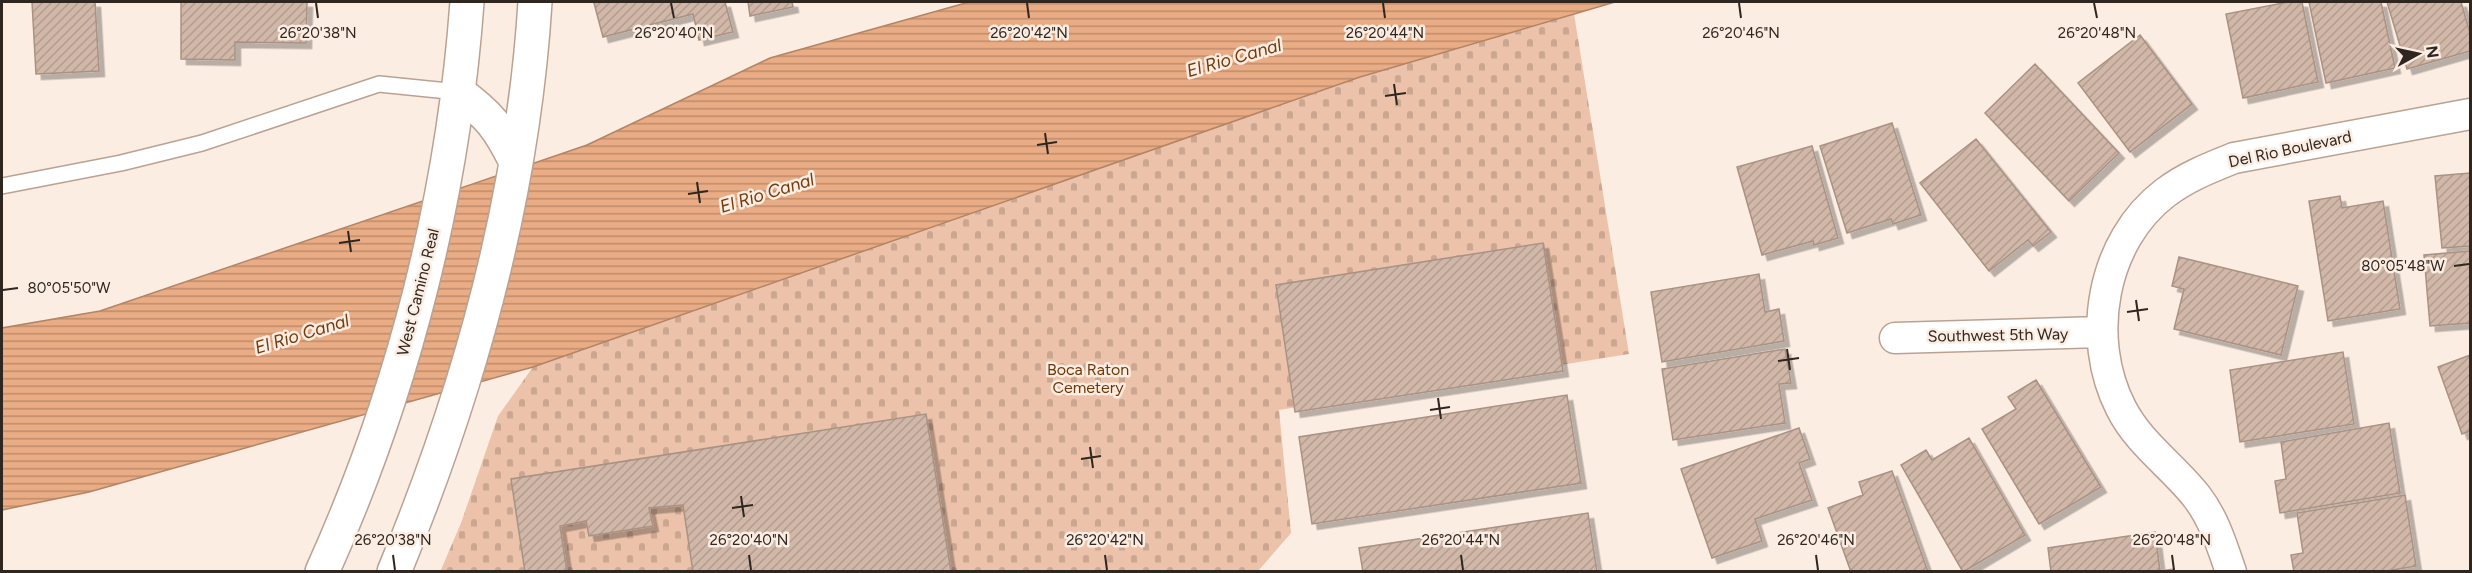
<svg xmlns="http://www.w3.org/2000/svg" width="2472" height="573" font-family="Figtree,sans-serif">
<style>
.cemetery{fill:url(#cemetery-stones)}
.water{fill:url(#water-rules);stroke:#b28466;stroke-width:1.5}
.building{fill:url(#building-hatch);stroke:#a99283;stroke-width:1.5;filter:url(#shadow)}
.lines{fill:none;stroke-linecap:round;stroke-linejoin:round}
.lane-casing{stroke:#baa293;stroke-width:18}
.street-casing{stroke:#baa293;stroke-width:33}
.secondary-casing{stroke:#baa293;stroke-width:36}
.lane{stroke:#fff;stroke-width:15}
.street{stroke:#fff;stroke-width:30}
.secondary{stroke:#fff;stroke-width:33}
.ticks{fill:none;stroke:#2f2620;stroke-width:2}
.labels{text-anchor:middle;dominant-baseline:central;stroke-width:5;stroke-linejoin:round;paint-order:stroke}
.street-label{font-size:16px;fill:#2f2620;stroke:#fcede3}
.park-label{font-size:16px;fill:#6f3706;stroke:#fcede3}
.water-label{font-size:18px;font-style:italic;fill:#723a0b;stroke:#fcede3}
.ticks-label{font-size:15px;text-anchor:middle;fill:#2f2620;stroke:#fcede3;stroke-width:5;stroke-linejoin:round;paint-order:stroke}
</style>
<defs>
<pattern id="cemetery-stones" width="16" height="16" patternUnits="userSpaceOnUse" patternTransform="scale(1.5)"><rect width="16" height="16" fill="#ecc3aa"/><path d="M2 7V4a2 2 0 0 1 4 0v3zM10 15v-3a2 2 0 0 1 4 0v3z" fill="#cba792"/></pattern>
<pattern id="water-rules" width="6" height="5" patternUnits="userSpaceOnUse" patternTransform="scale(1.5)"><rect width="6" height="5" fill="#eaac84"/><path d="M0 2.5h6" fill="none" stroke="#be8c6c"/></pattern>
<pattern id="building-hatch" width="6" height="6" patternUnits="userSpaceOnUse" patternTransform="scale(1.5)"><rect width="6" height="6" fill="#d0b7a8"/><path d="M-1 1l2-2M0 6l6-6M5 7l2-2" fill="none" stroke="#b39d90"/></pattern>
<filter id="shadow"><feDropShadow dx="5.5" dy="5.5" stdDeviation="0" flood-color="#0004"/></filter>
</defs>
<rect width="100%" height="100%" fill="#fcede3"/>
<!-- cemetery -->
<path class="cemetery" d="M 1574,14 L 1629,354 L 1279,410 L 1291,533 L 1258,571 L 440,572 L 461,523 L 498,416 L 533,367 L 1360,77 Z"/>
<!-- water -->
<path class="water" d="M 969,2 L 1615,2 L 1360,77 L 533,367 L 89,492 L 2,510 L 2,328 L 100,311 L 587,145 L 770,58 Z"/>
<!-- building -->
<path class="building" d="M 32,2 L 95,2 L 99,71 L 36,74 Z
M 181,2 L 307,2 L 306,43 L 235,42 L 235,60 L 181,59 Z
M 598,2 L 725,2 L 733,32 L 699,40 L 693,14 L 603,37 L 594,3 Z
M 748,2 L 792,2 L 793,7 L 750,16 Z
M 2288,2 L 2302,2 L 2318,82 L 2243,98 L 2226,14 Z
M 2309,2 L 2381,2 L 2395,68 L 2326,83 Z
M 2387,2 L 2461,2 L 2470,33 L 2470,51 L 2407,69 Z
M 2140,35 L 2192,104 L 2130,152 L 2078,83 Z
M 2035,64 L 2119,153 L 2069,201 L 1985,113 Z
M 1892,123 L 1921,215 L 1893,224 L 1891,219 L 1847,233 L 1820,146 Z
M 1976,139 L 2051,232 L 2033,246 L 2028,240 L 1989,271 L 1920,183 Z
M 1812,146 L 1838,238 L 1814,245 L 1813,241 L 1762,255 L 1737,167 Z
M 2470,173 L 2470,246 L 2442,248 L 2435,176 Z
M 2340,196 L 2342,208 L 2383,201 L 2400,309 L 2328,321 L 2309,201 Z
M 1543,243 L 1563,371 L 1295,412 L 1276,285 Z
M 2470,251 L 2470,323 L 2430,326 L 2424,255 Z
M 2179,257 L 2298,286 L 2281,355 L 2174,329 L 2184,289 L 2172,286 Z
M 1759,274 L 1765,312 L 1779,309 L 1784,341 L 1662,362 L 1651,292 Z
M 1785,349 L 1791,383 L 1779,384 L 1785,423 L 1673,440 L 1662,369 Z
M 2343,352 L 2354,424 L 2240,442 L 2230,370 Z
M 2470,355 L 2470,431 L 2462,434 L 2438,367 Z
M 2036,380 L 2101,487 L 2039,524 L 1982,429 L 2016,409 L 2008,397 Z
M 1567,395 L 1581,483 L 1312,524 L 1299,437 Z
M 926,414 L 951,572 L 693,572 L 683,505 L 649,508 L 653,526 L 589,536 L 586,521 L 560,526 L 567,572 L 525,572 L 511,479 Z
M 2389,423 L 2400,493 L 2280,513 L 2275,481 L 2286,479 L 2281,442 Z
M 1799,428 L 1810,459 L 1799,463 L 1812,500 L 1755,519 L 1762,541 L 1712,558 L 1681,469 Z
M 1969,438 L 2025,535 L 1963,572 L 1901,465 L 1926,450 L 1932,460 Z
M 1892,471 L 1928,572 L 1851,572 L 1828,508 L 1863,495 L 1859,482 Z
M 2405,495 L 2416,566 L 2381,572 L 2294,572 L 2291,555 L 2303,553 L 2297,513 Z
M 1588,513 L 1597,572 L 1363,572 L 1359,548 Z
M 2155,532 L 2160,571 L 2174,569 L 2175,572 L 2051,572 L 2048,548 Z"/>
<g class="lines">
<!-- lane casing -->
<g class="lane-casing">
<path id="lane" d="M 2,186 L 121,163 L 202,143 L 379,84 L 458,92"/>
</g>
<!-- street casing -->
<g class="street-casing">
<path id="street" d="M 1895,338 L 2101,332
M 2231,572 C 2222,546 2214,519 2197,497 C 2173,466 2139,444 2121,408 C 2085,338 2102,241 2165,193 C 2186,177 2209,168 2234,158 L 2470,114"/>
</g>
<!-- secondary casing -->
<g class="secondary-casing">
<path id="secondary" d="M 458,92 C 489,115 498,126 515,160
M 322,572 C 403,393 453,197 467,2
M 394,572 C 469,391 523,197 535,2"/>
</g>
<!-- lane -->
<use href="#lane" class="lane"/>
<!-- street -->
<use href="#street" class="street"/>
<!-- secondary -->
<use href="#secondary" class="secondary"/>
</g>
<!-- ticks -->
<path class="ticks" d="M 316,3 L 318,18M 671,3 L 674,18M 1027,3 L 1029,18M 1383,3 L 1385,18M 1739,3 L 1741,18M 2094,3 L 2097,18M 1394,84 L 1397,105M 1385,96 L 1406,93M 1045,133 L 1048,154M 1037,145 L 1057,142M 697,182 L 700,203M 688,194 L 708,191M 348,231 L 351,252M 339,243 L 360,240M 2454,266 L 2469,264M 3,290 L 18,288M 2136,300 L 2139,321M 2127,312 L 2148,309M 1787,349 L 1790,370M 1778,361 L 1799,358M 1438,398 L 1441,419M 1430,410 L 1450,407M 1090,447 L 1093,468M 1081,459 L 1101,456M 741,496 L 744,517M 732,508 L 753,505M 393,555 L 395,570M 749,555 L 751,570M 1105,555 L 1107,570M 1461,555 L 1463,570M 1816,555 L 1818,570M 2172,555 L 2174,570"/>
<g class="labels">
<!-- street labels -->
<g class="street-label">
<text transform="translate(2290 149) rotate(-12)">Del Rio Boulevard</text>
<text transform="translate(418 292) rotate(-76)">West Camino Real</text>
<text transform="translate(1998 335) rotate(-1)">Southwest 5th Way</text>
</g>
<!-- park labels -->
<g class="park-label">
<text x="1088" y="369">Boca Raton<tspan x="1088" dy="18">Cemetery</tspan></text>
</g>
<!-- water labels -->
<g class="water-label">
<text transform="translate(1234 58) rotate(-16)">El Rio Canal</text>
<text transform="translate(767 193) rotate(-17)">El Rio Canal</text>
<text transform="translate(302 334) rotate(-17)">El Rio Canal</text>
</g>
</g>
<g class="ticks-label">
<text x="318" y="38">26°20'38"N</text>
<text x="674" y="38">26°20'40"N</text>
<text x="1029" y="38">26°20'42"N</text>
<text x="1385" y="38">26°20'44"N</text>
<text x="1741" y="38">26°20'46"N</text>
<text x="2097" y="38">26°20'48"N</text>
<text x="2403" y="271">80°05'48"W</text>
<text x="69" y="293">80°05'50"W</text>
<text x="393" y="545">26°20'38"N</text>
<text x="749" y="545">26°20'40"N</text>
<text x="1105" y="545">26°20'42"N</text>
<text x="1461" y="545">26°20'44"N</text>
<text x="1816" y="545">26°20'46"N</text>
<text x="2172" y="545">26°20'48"N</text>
</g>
<!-- border -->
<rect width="2472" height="573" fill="none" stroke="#2f2620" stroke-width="6"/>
<!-- north arrow -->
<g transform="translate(2418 54) rotate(82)" stroke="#fcede3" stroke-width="4.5" paint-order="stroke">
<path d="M0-4.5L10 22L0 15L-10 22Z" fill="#2f2620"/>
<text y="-9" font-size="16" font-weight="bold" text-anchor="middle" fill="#2f2620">N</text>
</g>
</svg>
